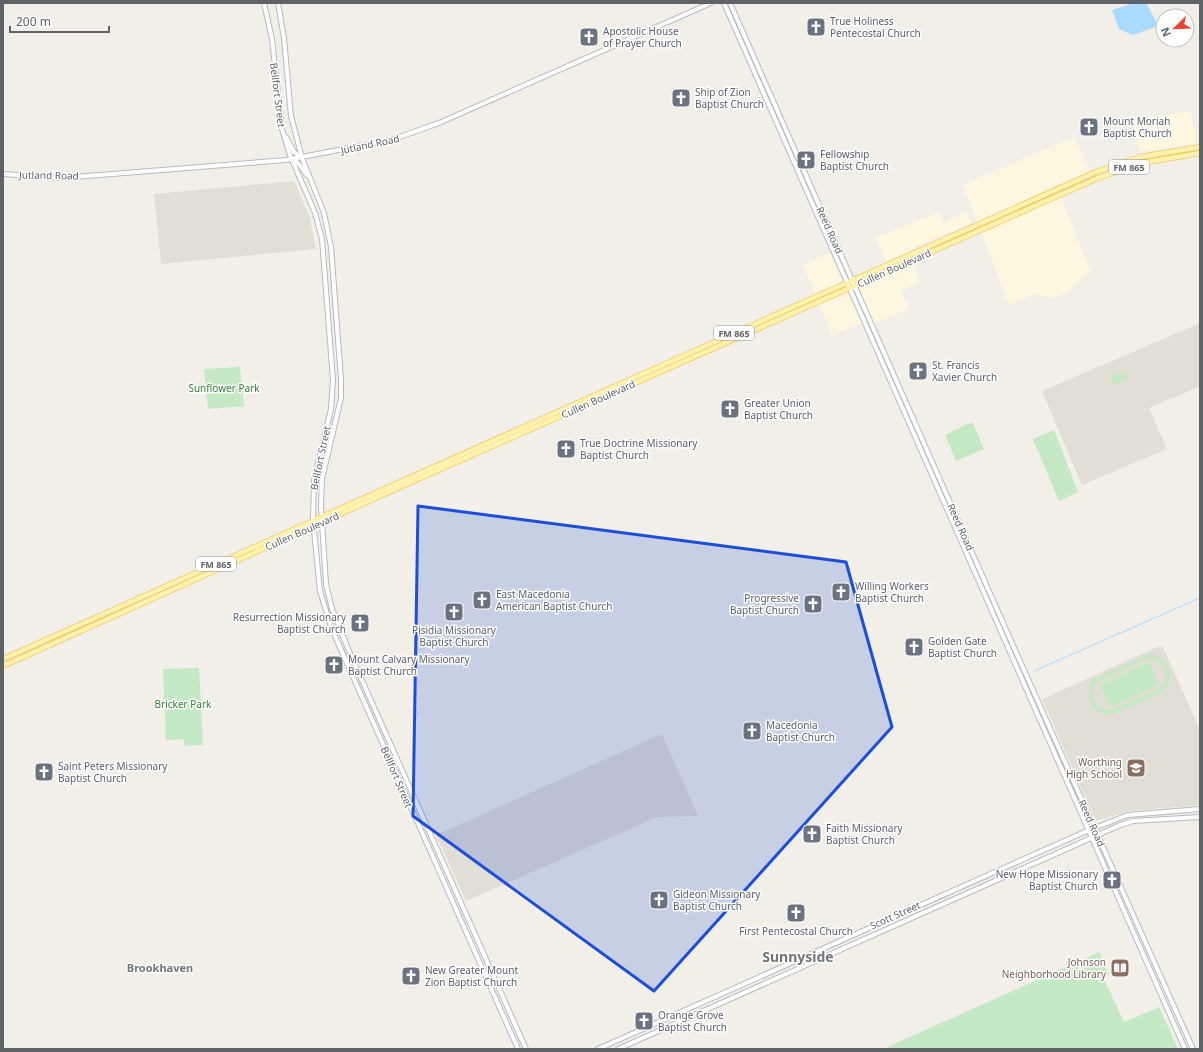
<svg xmlns="http://www.w3.org/2000/svg" width="1203" height="1052" font-family="'Noto Sans',sans-serif">
<style>
.commercial{fill:#fef7e0}
.education{fill:#e1ded6}
.green{fill:#c5e8c5;fill-rule:evenodd}
.water{fill:#aadaff}
.lines{fill:none;stroke-linecap:round;stroke-linejoin:round}
.stream{stroke:#aadaff;stroke-width:1}
.secondary-casing{stroke:#b6babf;stroke-width:6}
.primary-casing{stroke:#f2c960;stroke-width:6}
.secondary{stroke:#fff;stroke-width:4}
.primary{stroke:#fff2af;stroke-width:4.5}
.marked{fill:#1d4ed8;fill-opacity:0.2;stroke:#1d4ed8;stroke-width:3;stroke-linejoin:round}
.labels{text-anchor:middle;dominant-baseline:central;stroke-width:3;stroke-linejoin:round;paint-order:stroke}
.shield{fill:#fff;stroke:#8f9295;stroke-width:1}
.shield-label{font-size:9px;font-weight:bold;fill:#5f6368}
.worship-label{font-size:10px;fill:#5b616d;stroke:#fff;text-anchor:start}
.street-label{font-size:10px;fill:#5f6368;stroke:#fff}
.park-label{font-size:10px;fill:#348238;stroke:#fff}
.education-label{font-size:10px;fill:#785e54;stroke:#fff;text-anchor:end}
.neighbourhood-label{font-size:11px;font-weight:bold;fill:#70757a;stroke:#fff}
.district-label{font-size:14px;font-weight:bold;fill:#70757a;stroke:#fff}
</style>
<rect width="100%" height="100%" fill="#f1efe8"/>
<!-- commercial -->
<path class="commercial" d="M 1191,111 L 1196,143 L 1140,152 L 1135,138 L 1133,120 Z
M 1074,137 L 1090,171 L 1058,186 L 1061,198 L 1090,270 L 1069,291 L 1051,298 L 1036,294 L 1009,305 L 963,185 Z
M 966,211 L 971,223 L 909,250 L 920,283 L 901,291 L 909,309 L 876,323 L 862,323 L 832,335 L 803,265 L 830,253 L 847,293 L 891,273 L 876,237 L 939,212 L 944,224 Z"/>
<!-- education -->
<path class="education" d="M 294,181 L 309,215 L 316,249 L 161,264 L 154,194 Z
M 1200,323 L 1200,386 L 1149,408 L 1167,449 L 1082,485 L 1042,391 Z
M 1162,645 L 1200,730 L 1200,805 L 1129,811 L 1096,821 L 1042,699 Z
M 662,734 L 698,816 L 657,817 L 466,901 L 436,835 Z"/>
<!-- green -->
<path class="green" d="M 240,367 L 244,406 L 208,409 L 204,369 Z
M 1126,372 L 1128,380 L 1113,384 L 1111,375 Z
M 972,422 L 984,449 L 956,461 L 945,435 Z
M 1054,430 L 1078,492 L 1059,501 L 1033,439 Z
M 1152,653 L 1154,656 L 1162,659 L 1169,667 L 1170,680 L 1166,688 L 1159,694 L 1112,714 C 1099,715 1088,706 1089,693 C 1089,688 1092,685 1090,681 ZM 1146,659 C 1162,659 1173,673 1162,687 L 1112,710 C 1095,713 1087,695 1097,682 Z
M 1149,662 L 1159,685 L 1110,707 L 1100,684 Z
M 199,668 L 203,745 L 185,746 L 184,739 L 166,740 L 163,669 Z
M 1099,952 L 1109,974 L 1103,977 L 1124,1022 L 1159,1007 L 1178,1049 L 883,1049 Z"/>
<!-- water -->
<path class="water" d="M 1134,3 L 1146,3 L 1157,23 L 1155,27 L 1133,35 L 1119,29 L 1112,10 Z"/>
<g class="lines">
<!-- stream -->
<path class="stream" d="M 1034,671 L 1200,598"/>
<!-- secondary casing -->
<g class="secondary-casing">
<path id="secondary" d="M 264,3 L 272,39 L 282,129 L 290,155 L 315,213 L 322,239 L 333,380 L 331,409 L 314,480 L 313,520 L 320,591 L 331,627 L 518,1049
M 278,3 L 284,38 L 291,116 L 302,158 L 324,213 L 331,247 L 341,379 L 341,398 L 322,479 L 321,506 L 326,584 L 332,609 L 349,651 L 526,1049
M 724,3 L 1185,1049
M 730,3 L 1011,641 L 1193,1049
M 286,137 L 294,152 L 302,158
M 293,160 L 298,163 L 307,175
M 3,174 L 62,178 L 286,160 L 391,140 L 439,123 L 711,3
M 598,1049 L 1089,830 L 1128,815 L 1200,809
M 618,1049 L 1118,826 L 1133,821 L 1200,817"/>
</g>
<!-- primary casing -->
<g class="primary-casing">
<path id="primary" d="M 3,659 L 1096,172 L 1140,157 L 1200,147
M 3,666 L 400,487 L 1098,178 L 1143,163 L 1200,153"/>
</g>
<!-- secondary -->
<use href="#secondary" class="secondary"/>
<!-- primary -->
<use href="#primary" class="primary"/>
</g>
<!-- marked area -->
<path class="marked" d="M 418,506 L 846,562 L 892,727 L 654,991 L 413,816 Z"/>
<!-- icons -->
<defs>
<g id="church-square" transform="scale(1)"><rect x="-9" y="-9" width="18" height="18" rx="4" fill="#6b7280" stroke="#fff"/><path d="M-1.2-6h2.4v3.5h3.3v2.4h-3.3V6h-2.4V-.1h-3.3v-2.4h3.3Z" fill="#fff"/></g>
<g id="school-square" transform="scale(1)"><rect x="-9" y="-9" width="18" height="18" rx="4" fill="#8d6e63" stroke="#fff"/><path d="M0-5L7-2L0 1L-7-2ZM-4 1L0 2.5L4 1V4Q0 6-4 4Z" fill="#fff"/></g>
<g id="library-square" transform="scale(1)"><rect x="-9" y="-9" width="18" height="18" rx="4" fill="#8d6e63" stroke="#fff"/><path d="M-6-4Q-3-5.5-.7-3.5V5Q-3 3-6 4ZM6-4Q3-5.5 .7-3.5V5Q3 3 6 4Z" fill="#fff"/></g>
</defs>
<g fill-rule="evenodd">
<use href="#church-square" x="816" y="27"/>
<use href="#church-square" x="589" y="37"/>
<use href="#church-square" x="681" y="98"/>
<use href="#church-square" x="1089" y="127"/>
<use href="#church-square" x="806" y="160"/>
<use href="#church-square" x="918" y="371"/>
<use href="#church-square" x="730" y="409"/>
<use href="#church-square" x="566" y="449"/>
<use href="#church-square" x="841" y="592"/>
<use href="#church-square" x="482" y="600"/>
<use href="#church-square" x="813" y="604"/>
<use href="#church-square" x="454" y="612"/>
<use href="#church-square" x="360" y="623"/>
<use href="#church-square" x="914" y="647"/>
<use href="#church-square" x="334" y="665"/>
<use href="#church-square" x="752" y="731"/>
<use href="#school-square" x="1136" y="768"/>
<use href="#church-square" x="44" y="772"/>
<use href="#church-square" x="812" y="834"/>
<use href="#church-square" x="1112" y="880"/>
<use href="#church-square" x="659" y="900"/>
<use href="#church-square" x="796" y="913"/>
<use href="#library-square" x="1120" y="968"/>
<use href="#church-square" x="411" y="976"/>
<use href="#church-square" x="644" y="1021"/>
</g>
<g class="labels">
<!-- shield labels -->
<g class="shield">
<rect x="1109" y="160" width="40" height="14" rx="3"/>
<rect x="714" y="326" width="40" height="14" rx="3"/>
<rect x="196" y="557" width="40" height="14" rx="3"/>
</g>
<g class="shield-label">
<text x="1129" y="167">FM 865</text>
<text x="734" y="333">FM 865</text>
<text x="216" y="564">FM 865</text>
</g>
<!-- worship labels -->
<g class="worship-label">
<text x="830" y="21">True Holiness<tspan x="830" dy="12">Pentecostal Church</tspan></text>
<text x="603" y="31">Apostolic House<tspan x="603" dy="12">of Prayer Church</tspan></text>
<text x="695" y="92">Ship of Zion<tspan x="695" dy="12">Baptist Church</tspan></text>
<text x="1103" y="121">Mount Moriah<tspan x="1103" dy="12">Baptist Church</tspan></text>
<text x="820" y="154">Fellowship<tspan x="820" dy="12">Baptist Church</tspan></text>
<text x="932" y="365">St. Francis<tspan x="932" dy="12">Xavier Church</tspan></text>
<text x="744" y="403">Greater Union<tspan x="744" dy="12">Baptist Church</tspan></text>
<text x="580" y="443">True Doctrine Missionary<tspan x="580" dy="12">Baptist Church</tspan></text>
<text x="855" y="586">Willing Workers<tspan x="855" dy="12">Baptist Church</tspan></text>
<text x="496" y="594">East Macedonia<tspan x="496" dy="12">American Baptist Church</tspan></text>
<text x="799" y="598" text-anchor="end">Progressive<tspan x="799" dy="12">Baptist Church</tspan></text>
<text x="346" y="617" text-anchor="end">Resurrection Missionary<tspan x="346" dy="12">Baptist Church</tspan></text>
<text x="454" y="630" text-anchor="middle">Pisidia Missionary<tspan x="454" dy="12">Baptist Church</tspan></text>
<text x="928" y="641">Golden Gate<tspan x="928" dy="12">Baptist Church</tspan></text>
<text x="348" y="659">Mount Calvary Missionary<tspan x="348" dy="12">Baptist Church</tspan></text>
<text x="766" y="725">Macedonia<tspan x="766" dy="12">Baptist Church</tspan></text>
<text x="58" y="766">Saint Peters Missionary<tspan x="58" dy="12">Baptist Church</tspan></text>
<text x="826" y="828">Faith Missionary<tspan x="826" dy="12">Baptist Church</tspan></text>
<text x="1098" y="874" text-anchor="end">New Hope Missionary<tspan x="1098" dy="12">Baptist Church</tspan></text>
<text x="673" y="894">Gideon Missionary<tspan x="673" dy="12">Baptist Church</tspan></text>
<text x="796" y="931" text-anchor="middle">First Pentecostal Church</text>
<text x="425" y="970">New Greater Mount<tspan x="425" dy="12">Zion Baptist Church</tspan></text>
<text x="658" y="1015">Orange Grove<tspan x="658" dy="12">Baptist Church</tspan></text>
</g>
<!-- street labels -->
<g class="street-label">
<text transform="translate(278 95) rotate(83)">Bellfort Street</text>
<text transform="translate(370 144) rotate(-12)">Jutland Road</text>
<text transform="translate(49 175) rotate(1)">Jutland Road</text>
<text transform="translate(830 230) rotate(66)">Reed Road</text>
<text transform="translate(894 268) rotate(-24)">Cullen Boulevard</text>
<text transform="translate(598 399) rotate(-24)">Cullen Boulevard</text>
<text transform="translate(320 458) rotate(-78)">Bellfort Street</text>
<text transform="translate(961 527) rotate(66)">Reed Road</text>
<text transform="translate(302 531) rotate(-24)">Cullen Boulevard</text>
<text transform="translate(397 777) rotate(67)">Bellfort Street</text>
<text transform="translate(1092 823) rotate(66)">Reed Road</text>
<text transform="translate(895 915) rotate(-24)">Scott Street</text>
</g>
<!-- park labels -->
<g class="park-label">
<text x="224" y="388">Sunflower Park</text>
<text x="183" y="704">Bricker Park</text>
</g>
<!-- education labels -->
<g class="education-label">
<text x="1122" y="762">Worthing<tspan x="1122" dy="12">High School</tspan></text>
<text x="1106" y="962">Johnson<tspan x="1106" dy="12">Neighborhood Library</tspan></text>
</g>
<!-- neighbourhood labels -->
<g class="neighbourhood-label">
<text x="160" y="967">Brookhaven</text>
</g>
<!-- district labels -->
<g class="district-label">
<text x="798" y="956">Sunnyside</text>
</g>
</g>
<!-- border -->
<rect width="1203" height="1052" fill="none" stroke="#5f6368" stroke-width="8"/>
<!-- north arrow -->
<g transform="translate(1175 28) rotate(247)"><circle r="19" fill="#ffffff" stroke="#bfc1c3"/>
<path d="M0-3L7 15L0 10L-7 15Z" fill="#ea4335"/>
<text y="-6" font-size="11" font-weight="bold" text-anchor="middle" fill="#5f6368">N</text>
</g>
<!-- scale -->
<path d="M10 26v6h99v-6" fill="none" stroke="#5f6368" stroke-width="2"/>
<text x="16" y="26" font-size="12" fill="#5f6368" stroke="#ffffff" stroke-width="3" paint-order="stroke">200 m</text>
</svg>
